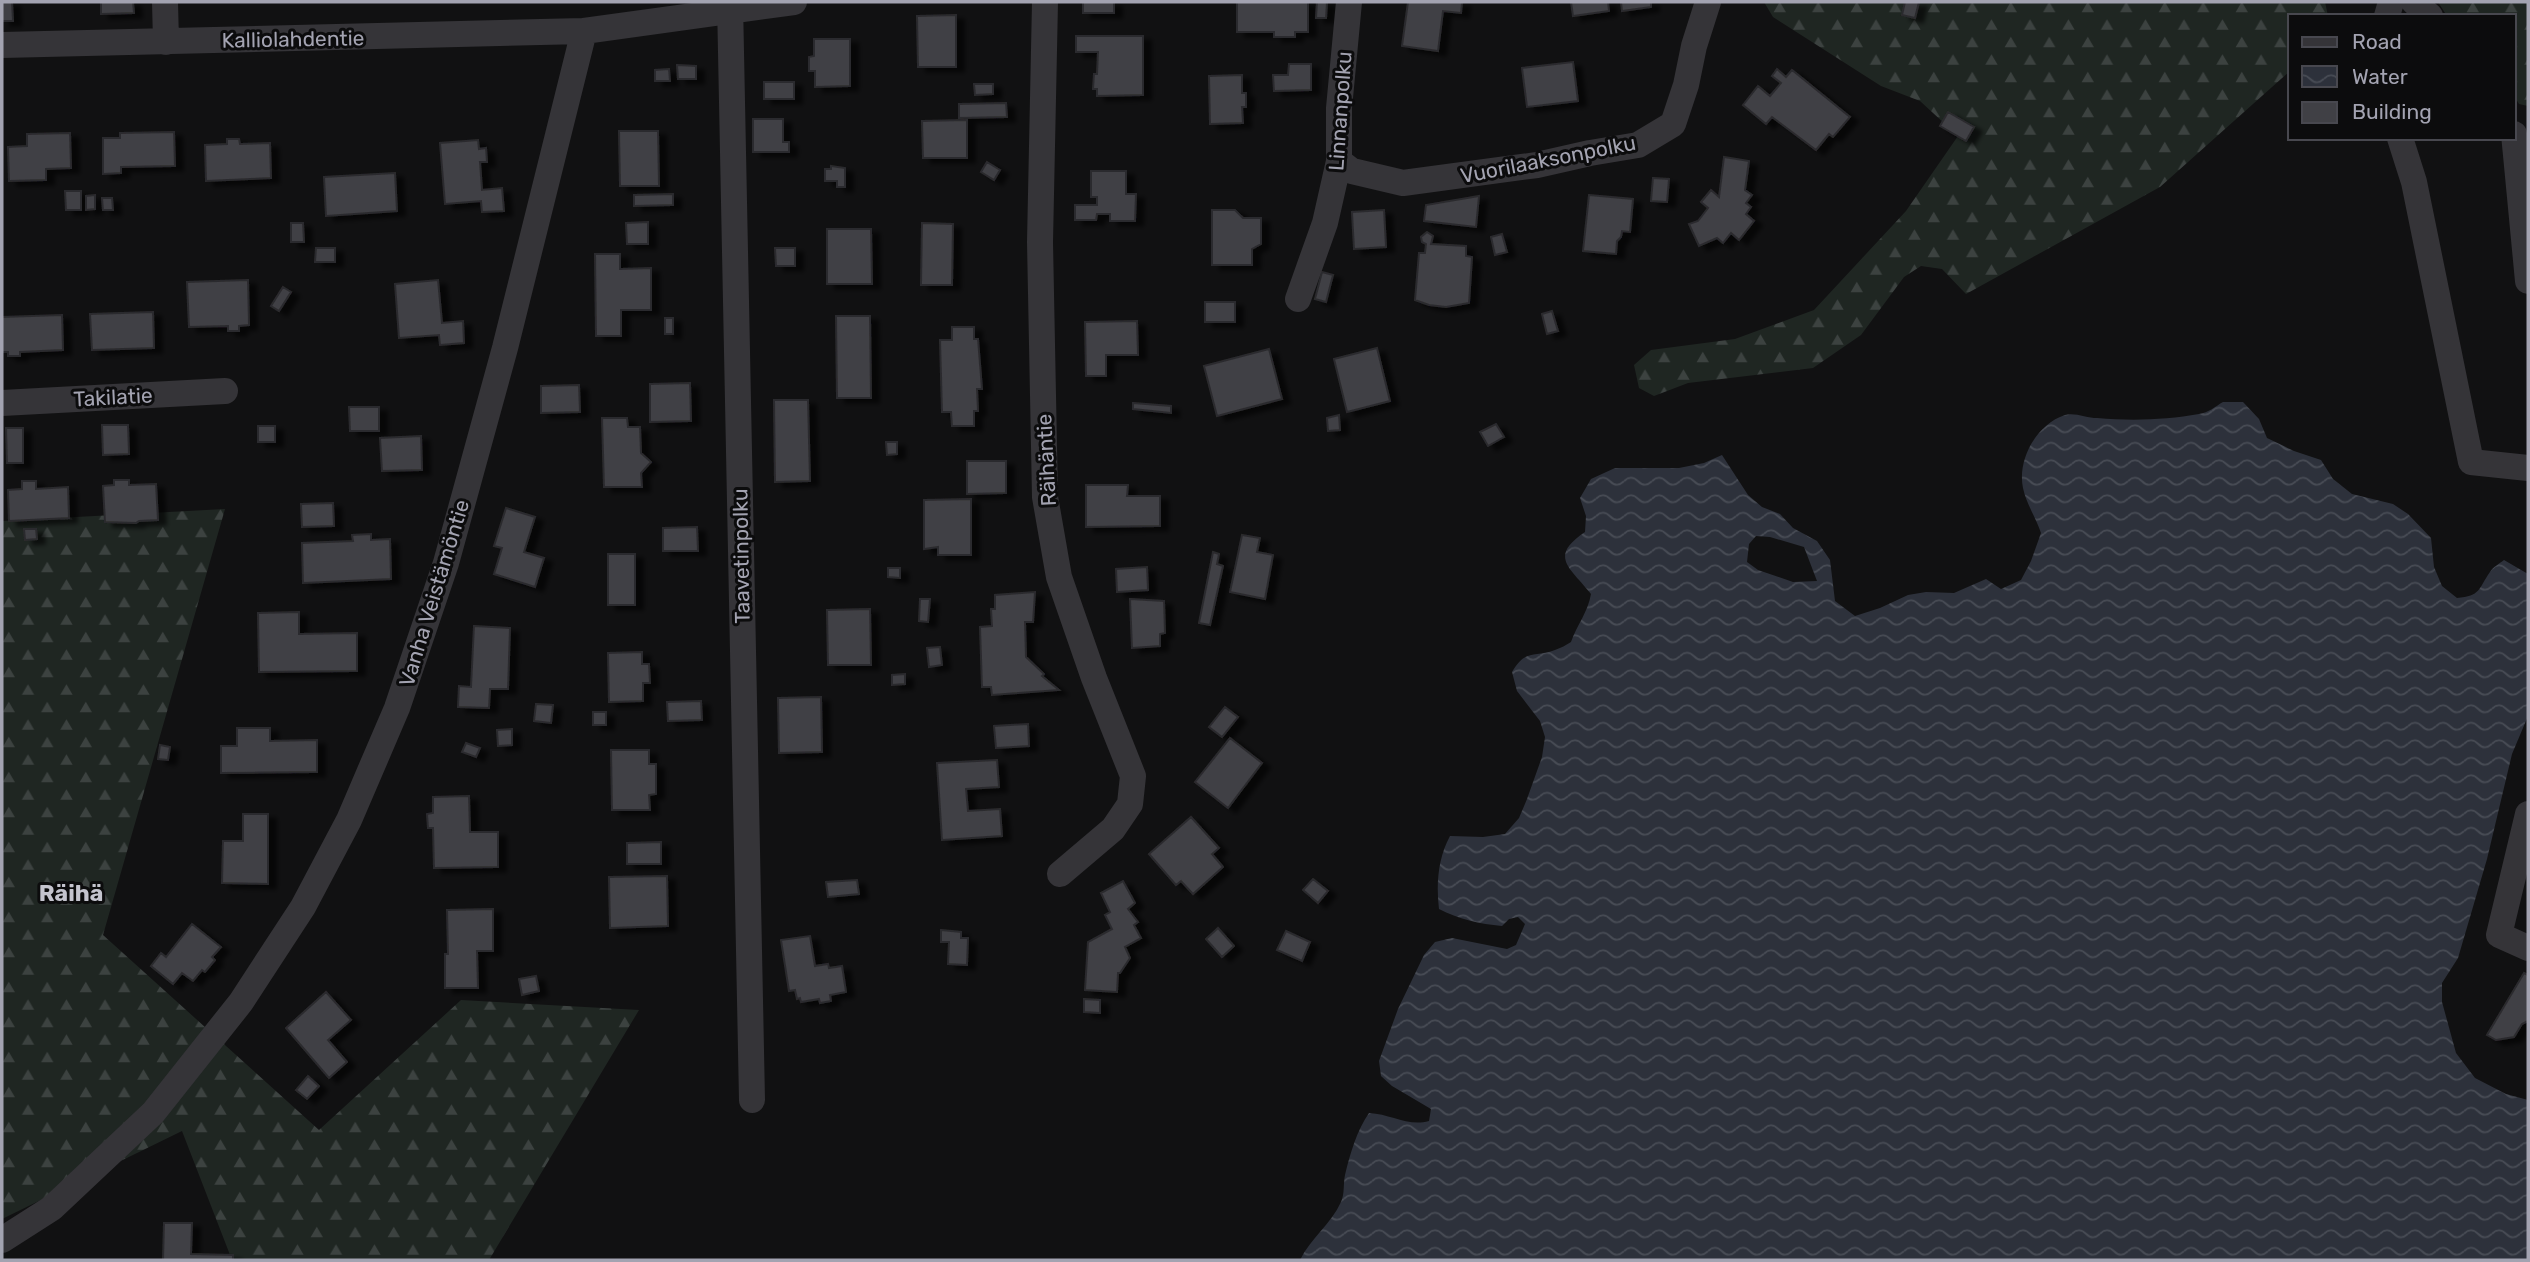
<svg xmlns="http://www.w3.org/2000/svg" width="2530" height="1262" font-family="Rubik,sans-serif">
<style>
.forest{fill:url(#forest-firs)}
.water{fill:url(#water-waves);fill-rule:evenodd}
.building{fill:#404045;stroke:#2c2b2e;stroke-width:2;filter:url(#shadow)}
.lines{fill:none;stroke-linecap:round;stroke-linejoin:round}
.minor{stroke:#353438;stroke-width:26}
.labels{text-anchor:middle;dominant-baseline:central;stroke-width:6;stroke-linejoin:round;paint-order:stroke}
.street-label{font-size:21px;fill:#a3a3b1;stroke:#0c0c0d}
.neighbourhood-label{font-size:23px;font-weight:bold;fill:#c4c4ce;stroke:#0c0c0d}
</style>
<defs>
<pattern id="forest-firs" width="22" height="20" patternUnits="userSpaceOnUse" patternTransform="scale(1.75)"><rect width="22" height="20" fill="#1f2622"/><path d="M5 1l3.5 6h-7zM16 11l3.5 6h-7z" fill="#3c4240"/></pattern>
<pattern id="water-waves" width="16" height="10" patternUnits="userSpaceOnUse" patternTransform="scale(1.75)"><rect width="16" height="10" fill="#2d313b"/><path d="M0 5q4-4 8 0t8 0" fill="none" stroke="#484c55"/></pattern>
<filter id="shadow"><feDropShadow dx="8" dy="4.5" stdDeviation="2" flood-color="#0009"/></filter>
</defs>
<rect width="100%" height="100%" fill="#111112"/>
<!-- forest -->
<path class="forest" d="M 1764,2 L 2325,2 L 2328,16 L 2290,16 L 2290,71 L 2160,187 L 1966,294 L 1942,269 L 1921,266 L 1904,277 L 1861,335 L 1813,368 L 1688,383 L 1654,396 L 1639,388 L 1634,365 L 1651,350 L 1735,339 L 1814,310 L 1906,211 L 1958,136 L 1920,101 L 1881,86 L 1773,17 Z
M 2438,2 L 2528,2 L 2528,106 L 2519,104 L 2514,96 L 2514,16 L 2447,16 Z
M 225,509 L 103,935 L 319,1130 L 461,1000 L 639,1010 L 489,1260 L 232,1260 L 182,1131 L 2,1219 L 2,521 Z"/>
<!-- water -->
<path class="water" d="M 2223,402 L 2243,402 L 2259,419 L 2267,438 L 2294,451 L 2321,460 L 2333,479 L 2352,494 L 2393,504 L 2408,514 L 2431,538 L 2434,567 L 2442,586 L 2457,598 C 2481,596 2478,589 2490,572 C 2493,567 2499,564 2504,560 L 2528,574 L 2528,716 L 2512,754 L 2487,859 L 2458,958 L 2442,983 L 2442,1002 L 2456,1053 L 2475,1078 L 2506,1094 L 2528,1100 L 2528,1260 L 1300,1260 C 1311,1238 1331,1224 1341,1202 C 1345,1193 1343,1184 1345,1175 C 1350,1154 1357,1130 1369,1113 C 1391,1114 1408,1127 1429,1121 L 1431,1109 L 1392,1086 L 1381,1076 L 1379,1061 L 1398,1009 L 1424,955 L 1435,942 L 1452,938 L 1507,949 L 1516,945 L 1525,924 L 1518,917 L 1509,919 L 1502,926 C 1480,924 1458,919 1439,909 C 1436,884 1438,858 1450,836 L 1483,837 L 1505,834 L 1519,818 L 1527,799 L 1542,757 L 1545,737 L 1540,721 L 1517,691 L 1512,672 C 1526,648 1534,658 1555,650 C 1561,648 1566,645 1571,642 C 1577,625 1588,612 1591,594 C 1570,567 1548,557 1585,532 L 1586,516 L 1580,498 L 1591,479 L 1615,468 L 1679,468 L 1704,463 L 1722,455 L 1748,495 L 1762,507 L 1780,514 L 1793,528 L 1817,541 L 1830,560 L 1835,601 L 1855,616 L 1880,608 L 1908,595 L 1926,592 L 1954,593 L 1986,579 L 2001,589 L 2021,580 L 2031,561 L 2041,533 C 2036,518 2026,503 2023,488 C 2017,459 2037,424 2065,415 C 2074,412 2087,418 2097,418 C 2130,421 2167,420 2199,414 C 2208,413 2216,406 2223,402 ZM 1756,536 L 1770,537 L 1804,547 L 1817,581 L 1793,582 L 1758,570 L 1747,562 L 1749,544 Z"/>
<!-- building -->
<path class="building" d="M 2,2 L 12,2 L 13,21 L 2,21 Z
M 101,2 L 133,2 L 134,13 L 101,14 Z
M 1083,2 L 1114,2 L 1114,13 L 1083,13 Z
M 1237,2 L 1308,2 L 1308,32 L 1295,32 L 1295,37 L 1274,37 L 1274,32 L 1237,32 Z
M 1317,2 L 1327,2 L 1326,18 L 1316,18 Z
M 1408,2 L 1462,2 L 1461,13 L 1443,11 L 1438,51 L 1402,46 Z
M 1571,2 L 1608,2 L 1609,11 L 1573,16 Z
M 1621,2 L 1651,2 L 1651,7 L 1622,11 Z
M 1905,2 L 1919,2 L 1915,18 L 1902,15 Z
M 956,15 L 956,67 L 918,67 L 917,16 Z
M 1076,36 L 1143,36 L 1143,95 L 1097,96 L 1097,89 L 1093,89 L 1094,74 L 1097,74 L 1098,52 L 1076,52 Z
M 814,39 L 850,39 L 850,86 L 815,87 L 815,71 L 809,71 L 809,57 L 814,56 Z
M 1573,62 L 1578,101 L 1527,107 L 1522,68 Z
M 1289,64 L 1311,64 L 1311,90 L 1274,91 L 1273,75 L 1288,75 Z
M 677,65 L 696,66 L 696,79 L 678,79 Z
M 669,69 L 670,81 L 655,81 L 655,70 Z
M 1777,69 L 1786,77 L 1792,70 L 1850,117 L 1833,137 L 1829,134 L 1816,150 L 1772,117 L 1766,124 L 1743,105 L 1758,86 L 1770,96 L 1781,83 L 1772,76 Z
M 1242,75 L 1242,93 L 1246,93 L 1246,107 L 1242,107 L 1243,123 L 1210,124 L 1209,76 Z
M 764,82 L 794,82 L 794,99 L 764,99 Z
M 974,84 L 993,84 L 993,94 L 975,95 Z
M 1006,103 L 1007,117 L 959,118 L 959,104 Z
M 1948,112 L 1974,127 L 1966,141 L 1940,126 Z
M 753,119 L 783,119 L 783,142 L 789,142 L 789,152 L 753,152 Z
M 967,120 L 967,158 L 923,158 L 922,121 Z
M 619,131 L 658,131 L 659,186 L 620,186 Z
M 174,132 L 175,166 L 121,167 L 121,173 L 103,174 L 103,138 L 120,138 L 120,133 Z
M 70,133 L 71,168 L 46,169 L 46,180 L 9,181 L 8,147 L 27,146 L 27,134 Z
M 227,139 L 239,139 L 240,144 L 270,143 L 271,178 L 206,181 L 205,145 L 227,144 Z
M 478,140 L 479,149 L 486,148 L 487,162 L 480,162 L 482,190 L 502,188 L 504,211 L 482,212 L 481,201 L 445,204 L 440,143 Z
M 1724,157 L 1749,161 L 1745,190 L 1752,195 L 1746,203 L 1751,207 L 1746,214 L 1754,221 L 1739,240 L 1731,233 L 1723,243 L 1717,238 L 1699,246 L 1689,224 L 1698,221 L 1708,208 L 1701,202 L 1711,190 L 1719,197 Z
M 987,162 L 1000,170 L 994,180 L 981,172 Z
M 831,166 L 845,168 L 845,187 L 837,187 L 837,181 L 825,181 L 825,169 L 831,169 Z
M 1091,171 L 1126,171 L 1126,194 L 1136,194 L 1135,221 L 1110,221 L 1110,214 L 1097,214 L 1096,220 L 1075,220 L 1075,205 L 1097,205 L 1097,197 L 1091,197 Z
M 395,173 L 397,211 L 326,216 L 324,177 Z
M 1653,178 L 1669,179 L 1667,202 L 1651,201 Z
M 65,191 L 81,191 L 81,210 L 66,210 Z
M 673,194 L 673,205 L 634,206 L 634,195 Z
M 95,195 L 95,209 L 86,210 L 86,196 Z
M 1589,195 L 1633,199 L 1630,232 L 1622,231 L 1621,237 L 1617,241 L 1616,254 L 1583,251 Z
M 1479,196 L 1476,227 L 1424,221 L 1426,205 Z
M 102,198 L 112,198 L 113,210 L 103,210 Z
M 1212,210 L 1235,210 L 1243,218 L 1261,218 L 1261,244 L 1252,249 L 1252,265 L 1212,265 Z
M 1384,210 L 1386,247 L 1354,249 L 1352,212 Z
M 648,222 L 648,244 L 627,244 L 626,223 Z
M 291,223 L 303,223 L 304,242 L 291,242 Z
M 922,223 L 953,224 L 952,285 L 921,285 Z
M 827,229 L 871,229 L 872,284 L 827,284 Z
M 1427,232 L 1433,236 L 1431,244 L 1466,246 L 1466,256 L 1472,257 L 1469,303 L 1446,307 L 1429,305 L 1415,300 L 1419,253 L 1425,253 L 1426,244 L 1422,242 L 1421,237 Z
M 1502,234 L 1507,252 L 1495,255 L 1491,237 Z
M 316,248 L 335,248 L 335,262 L 315,262 Z
M 775,248 L 795,248 L 795,266 L 776,266 Z
M 595,254 L 620,254 L 620,269 L 651,268 L 651,310 L 621,310 L 621,336 L 596,336 Z
M 1322,272 L 1333,275 L 1326,302 L 1315,299 Z
M 248,280 L 249,325 L 239,326 L 239,331 L 228,331 L 228,326 L 189,327 L 187,282 Z
M 438,280 L 442,323 L 463,321 L 464,343 L 440,345 L 439,335 L 399,338 L 395,284 Z
M 283,287 L 291,292 L 279,311 L 271,306 Z
M 1205,302 L 1235,302 L 1235,322 L 1205,322 Z
M 1552,311 L 1558,331 L 1547,334 L 1542,314 Z
M 153,312 L 154,348 L 92,350 L 90,314 Z
M 62,315 L 63,350 L 20,352 L 20,356 L 8,356 L 8,352 L 2,352 L 2,317 Z
M 836,316 L 870,316 L 871,398 L 837,398 Z
M 665,318 L 673,318 L 673,334 L 665,334 Z
M 1137,321 L 1138,355 L 1106,355 L 1106,376 L 1086,376 L 1085,322 Z
M 952,327 L 974,327 L 974,339 L 978,339 L 982,389 L 977,389 L 978,411 L 974,411 L 974,426 L 952,426 L 951,412 L 942,412 L 940,340 L 952,340 Z
M 1377,348 L 1390,401 L 1347,412 L 1334,359 Z
M 1269,349 L 1282,399 L 1217,416 L 1204,366 Z
M 690,383 L 691,421 L 650,422 L 650,384 Z
M 579,385 L 580,412 L 541,413 L 541,386 Z
M 774,400 L 808,400 L 810,481 L 775,482 Z
M 1133,403 L 1171,406 L 1171,413 L 1133,409 Z
M 349,407 L 379,407 L 379,431 L 350,431 Z
M 1339,415 L 1340,430 L 1328,431 L 1327,418 Z
M 602,418 L 627,418 L 628,427 L 640,427 L 641,453 L 651,462 L 641,473 L 642,487 L 604,487 Z
M 1496,424 L 1504,437 L 1488,446 L 1480,432 Z
M 102,425 L 128,425 L 129,454 L 103,455 Z
M 258,426 L 275,426 L 275,442 L 258,442 Z
M 6,428 L 23,428 L 23,463 L 7,463 Z
M 421,436 L 422,470 L 382,471 L 380,438 Z
M 886,442 L 897,442 L 897,454 L 887,455 Z
M 967,461 L 1006,461 L 1006,493 L 967,494 Z
M 114,480 L 129,480 L 129,485 L 156,484 L 158,520 L 139,521 L 136,523 L 105,522 L 103,486 L 114,485 Z
M 22,481 L 36,481 L 36,489 L 68,487 L 69,518 L 9,521 L 8,490 L 22,489 Z
M 1086,485 L 1128,485 L 1127,496 L 1160,496 L 1160,526 L 1086,527 Z
M 971,499 L 971,555 L 938,555 L 938,547 L 924,549 L 924,500 Z
M 333,503 L 334,526 L 302,527 L 301,504 Z
M 506,508 L 535,517 L 524,552 L 544,558 L 535,587 L 494,574 L 502,548 L 494,546 Z
M 697,527 L 698,551 L 663,551 L 663,528 Z
M 24,529 L 36,529 L 37,539 L 25,540 Z
M 371,534 L 371,540 L 390,539 L 391,579 L 303,583 L 302,543 L 353,541 L 352,535 Z
M 1242,535 L 1260,538 L 1257,552 L 1273,555 L 1265,599 L 1230,592 Z
M 1213,552 L 1219,554 L 1217,564 L 1223,566 L 1210,625 L 1199,623 Z
M 608,554 L 635,554 L 635,605 L 608,605 Z
M 1147,567 L 1148,590 L 1117,592 L 1116,569 Z
M 888,568 L 900,568 L 900,578 L 888,577 Z
M 1035,592 L 1033,622 L 1025,622 L 1026,657 L 1044,674 L 1042,676 L 1059,690 L 992,695 L 991,687 L 982,687 L 980,627 L 992,626 L 991,609 L 995,609 L 995,595 Z
M 920,599 L 930,599 L 928,622 L 919,621 Z
M 1130,599 L 1164,601 L 1165,633 L 1160,634 L 1160,646 L 1132,648 Z
M 870,609 L 871,665 L 828,665 L 827,610 Z
M 299,612 L 299,634 L 357,633 L 357,671 L 259,672 L 258,613 Z
M 474,626 L 510,628 L 508,689 L 490,689 L 489,708 L 458,707 L 459,686 L 471,687 Z
M 940,647 L 942,665 L 929,667 L 927,648 Z
M 642,652 L 642,664 L 649,664 L 650,683 L 643,683 L 643,701 L 609,702 L 608,653 Z
M 905,674 L 905,684 L 892,685 L 892,675 Z
M 821,697 L 822,752 L 779,753 L 778,698 Z
M 701,701 L 702,720 L 668,721 L 667,702 Z
M 536,704 L 553,705 L 551,723 L 534,721 Z
M 1225,707 L 1238,717 L 1222,737 L 1209,727 Z
M 593,712 L 606,712 L 606,725 L 593,725 Z
M 1028,724 L 1029,746 L 996,748 L 994,726 Z
M 237,728 L 270,728 L 270,741 L 317,740 L 317,772 L 221,773 L 221,746 L 237,746 Z
M 512,729 L 512,745 L 498,746 L 497,730 Z
M 1230,738 L 1262,763 L 1228,808 L 1195,782 Z
M 466,743 L 480,748 L 476,757 L 462,752 Z
M 160,745 L 170,747 L 168,760 L 158,759 Z
M 611,750 L 649,750 L 649,764 L 656,764 L 656,794 L 649,795 L 650,810 L 612,810 Z
M 997,760 L 999,787 L 966,789 L 968,811 L 1000,809 L 1002,836 L 942,840 L 937,763 Z
M 469,796 L 470,832 L 498,832 L 498,867 L 434,868 L 433,828 L 428,828 L 427,814 L 433,813 L 433,797 Z
M 243,814 L 268,814 L 268,884 L 222,883 L 223,841 L 243,841 Z
M 1191,817 L 1219,848 L 1212,854 L 1223,867 L 1193,894 L 1181,881 L 1176,885 L 1149,854 Z
M 661,842 L 661,864 L 627,864 L 627,843 Z
M 667,876 L 668,926 L 610,928 L 609,877 Z
M 1313,879 L 1328,891 L 1318,903 L 1303,890 Z
M 857,880 L 859,894 L 828,897 L 826,882 Z
M 1123,881 L 1135,903 L 1128,909 L 1138,922 L 1134,925 L 1141,938 L 1125,947 L 1130,958 L 1120,973 L 1118,973 L 1117,992 L 1085,990 L 1088,942 L 1112,929 L 1105,915 L 1110,912 L 1101,893 Z
M 493,909 L 493,951 L 477,951 L 478,988 L 445,988 L 445,954 L 448,954 L 447,910 Z
M 192,924 L 221,947 L 212,957 L 215,960 L 205,972 L 202,970 L 193,981 L 182,973 L 173,984 L 151,966 L 161,953 L 166,957 Z
M 1218,928 L 1234,946 L 1222,957 L 1206,939 Z
M 941,930 L 961,932 L 961,938 L 968,938 L 967,965 L 948,964 L 949,942 L 941,942 Z
M 1286,931 L 1310,942 L 1302,961 L 1277,950 Z
M 810,936 L 815,966 L 828,964 L 829,968 L 842,966 L 846,992 L 830,995 L 831,1001 L 820,1003 L 819,999 L 801,1002 L 800,998 L 797,999 L 795,990 L 789,991 L 781,940 Z
M 2524,973 L 2528,975 L 2528,1021 L 2522,1024 L 2514,1037 L 2496,1040 L 2487,1035 Z
M 536,976 L 539,991 L 522,995 L 519,979 Z
M 326,992 L 351,1020 L 328,1040 L 347,1062 L 329,1078 L 286,1028 Z
M 1084,999 L 1100,1000 L 1100,1013 L 1084,1012 Z
M 308,1076 L 319,1086 L 307,1099 L 296,1090 Z
M 164,1223 L 192,1223 L 191,1254 L 233,1255 L 233,1260 L 163,1260 Z"/>
<g class="lines">
<!-- minor -->
<path class="minor" d="M 165,2 L 166,42
M 730,2 L 752,1100
M 1045,2 L 1040,242 L 1045,497 L 1059,577 L 1094,678 L 1133,776 L 1130,804 L 1113,829 L 1060,874
M 2414,2 L 2430,16
M 2387,16 L 2391,2
M 2,45 L 584,31
M 2514,134 L 2528,281
M 2400,138 L 2414,182 L 2471,462 L 2528,468
M 1339,161 L 1352,171 L 1403,183 L 1537,165 L 1590,153 L 1638,145 L 1673,124 L 1686,85 L 1694,46 L 1708,2
M 1298,299 L 1325,223 L 1339,161 L 1339,108 L 1349,2
M 2,403 L 225,391
M 2528,814 L 2499,935 L 2528,948
M 2,1240 L 52,1208 L 153,1113 L 241,1002 L 303,907 L 349,820 L 397,708 L 446,563 L 505,348 L 584,31 L 794,2"/>
</g>
<g class="labels">
<!-- street labels -->
<g class="street-label">
<text transform="translate(293 39) rotate(-1)">Kalliolahdentie</text>
<text transform="translate(1340 111) rotate(-86)">Linnanpolku</text>
<text transform="translate(1548 159) rotate(-11)">Vuorilaaksonpolku</text>
<text transform="translate(113 397) rotate(-3)">Takilatie</text>
<text transform="translate(1046 460) rotate(-93)">Räihäntie</text>
<text transform="translate(741 556) rotate(-91)">Taavetinpolku</text>
<text transform="translate(434 593) rotate(-73)">Vanha Veistämöntie</text>
</g>
<!-- neighbourhood labels -->
<g class="neighbourhood-label">
<text x="71" y="893">Räihä</text>
</g>
</g>
<!-- border -->
<rect width="2530" height="1262" fill="none" stroke="#a3a3b1" stroke-width="7"/>
<!-- legend -->
<rect x="2288" y="14" width="228" height="126" fill="#0c0c0d" stroke="#48484f" stroke-width="2"/>
<rect x="2302" y="37" width="35" height="10" fill="#353438" stroke="#48484f" stroke-width="2"/>
<text x="2352" y="49" font-size="21" fill="#a3a3b1">Road</text>
<rect x="2302" y="66" width="35" height="21" fill="url(#water-waves)" stroke="#48484f" stroke-width="2"/>
<text x="2352" y="84" font-size="21" fill="#a3a3b1">Water</text>
<rect x="2302" y="102" width="35" height="21" fill="#404045" stroke="#48484f" stroke-width="2"/>
<text x="2352" y="119" font-size="21" fill="#a3a3b1">Building</text>
</svg>
